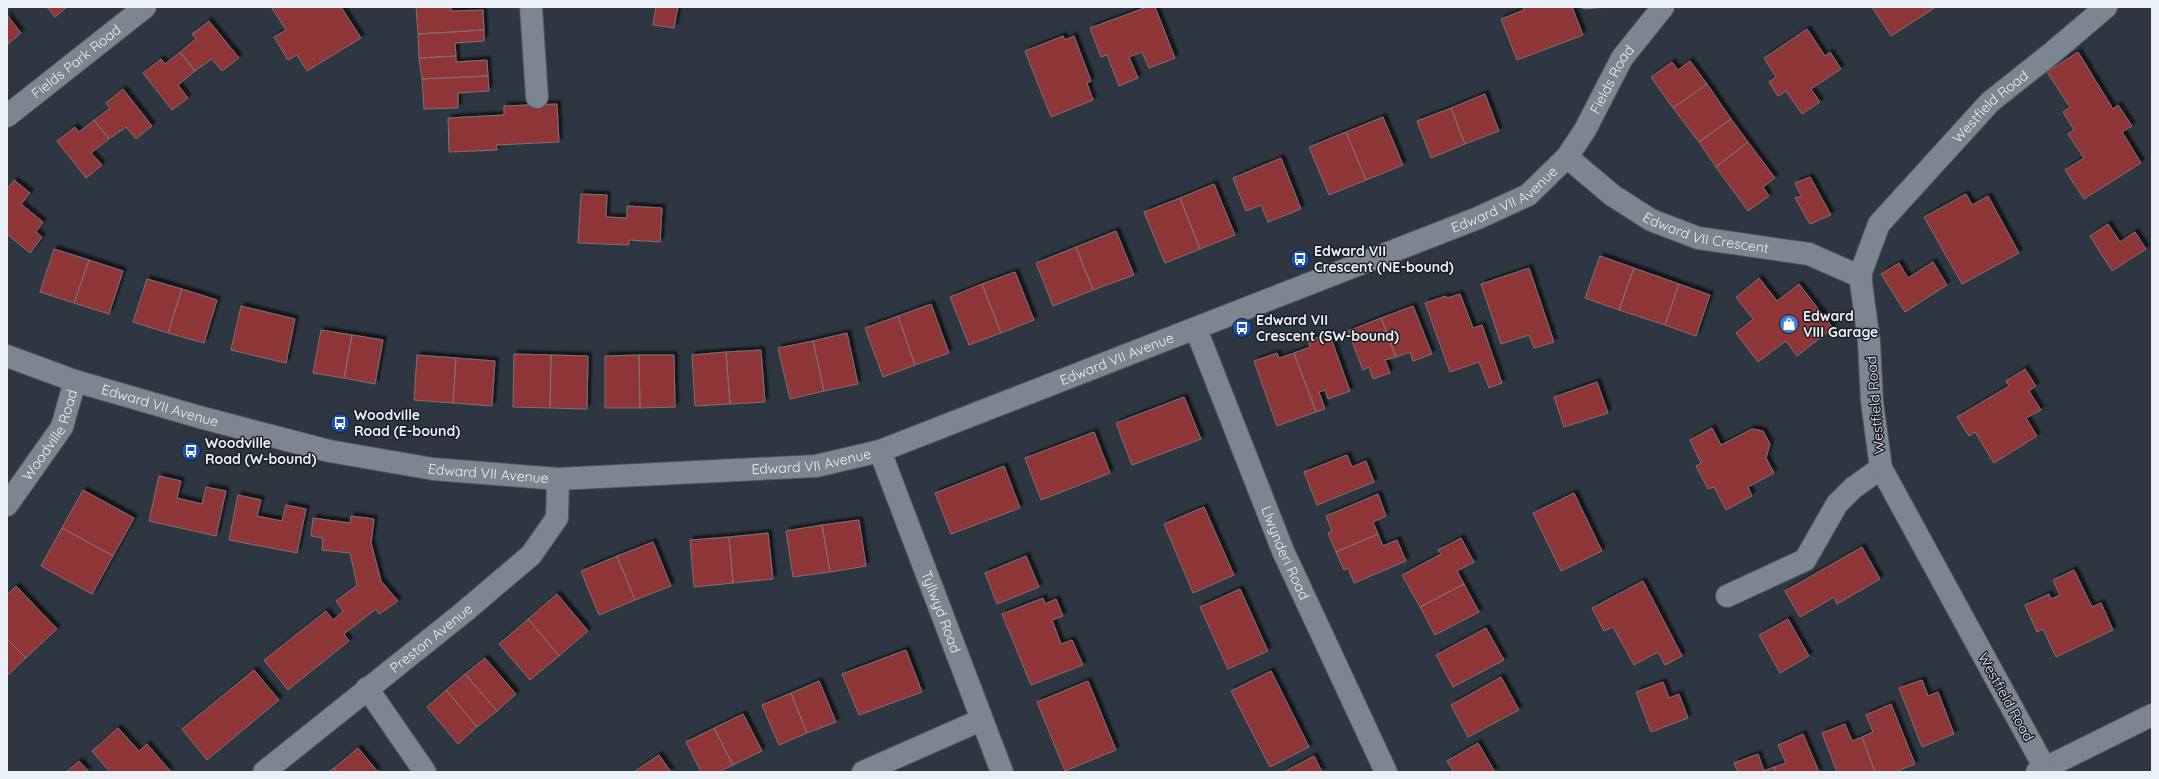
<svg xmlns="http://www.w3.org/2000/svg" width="2159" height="779" font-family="Quicksand,sans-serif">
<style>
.building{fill:#8e3438;stroke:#817170;filter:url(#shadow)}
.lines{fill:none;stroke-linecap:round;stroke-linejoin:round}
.street-casing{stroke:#4d555d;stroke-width:24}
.secondary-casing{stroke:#4d555d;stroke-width:24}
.street{stroke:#7b8691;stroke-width:22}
.secondary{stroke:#7b8691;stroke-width:22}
.labels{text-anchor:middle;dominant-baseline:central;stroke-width:3;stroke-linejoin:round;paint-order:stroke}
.street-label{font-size:14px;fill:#eaf0f6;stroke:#1a1e22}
.poi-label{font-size:14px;font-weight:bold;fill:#eaf0f6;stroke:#1a1e22;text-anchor:start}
</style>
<defs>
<filter id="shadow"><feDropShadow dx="3.5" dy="-3.5" stdDeviation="1" flood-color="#0009"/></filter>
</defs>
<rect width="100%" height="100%" fill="#2e3741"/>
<!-- building -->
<path class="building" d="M 47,7 L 67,7 L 55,17 Z
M 274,7 L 341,7 L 361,38 L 307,71 L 297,55 L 288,60 L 274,37 L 286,30 L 272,8 Z
M 416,7 L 451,7 L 451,11 L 483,10 L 484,30 L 418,34 Z
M 656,7 L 678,7 L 674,28 L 653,25 Z
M 1147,7 L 1155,7 L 1175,58 L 1149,68 L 1142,52 L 1129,57 L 1138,78 L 1119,86 L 1107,55 L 1101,57 L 1090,28 Z
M 1523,7 L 1572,7 L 1583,35 L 1517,60 L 1501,19 L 1524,10 Z
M 1583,7 L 1609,7 L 1583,9 Z
M 1872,7 L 1936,7 L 1891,36 Z
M 7,15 L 21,33 L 7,45 Z
M 209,21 L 239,58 L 222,71 L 212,59 L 195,71 L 180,52 L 196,39 L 192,34 Z
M 1807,29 L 1825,56 L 1830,52 L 1841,69 L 1811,89 L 1820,102 L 1802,114 L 1786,91 L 1778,96 L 1769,82 L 1776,77 L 1764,58 Z
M 484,30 L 484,41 L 455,43 L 456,56 L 419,58 L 418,34 Z
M 1063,36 L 1065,40 L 1074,36 L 1091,81 L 1087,83 L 1093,100 L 1051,117 L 1025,51 Z
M 180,52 L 195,71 L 178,85 L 188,98 L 172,110 L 143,73 L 161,59 L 165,64 Z
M 2078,52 L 2113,109 L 2118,105 L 2132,126 L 2122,132 L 2141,163 L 2084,199 L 2065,170 L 2084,158 L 2068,134 L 2074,130 L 2063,112 L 2070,107 L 2047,72 Z
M 456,56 L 456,62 L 487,60 L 488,76 L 422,79 L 419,58 Z
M 1690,61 L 1707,84 L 1673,108 L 1651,77 L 1672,62 L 1678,70 Z
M 488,76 L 489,91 L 458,93 L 458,108 L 424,109 L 422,79 Z
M 1707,84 L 1731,119 L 1699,142 L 1673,108 Z
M 123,89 L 152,126 L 136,139 L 126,127 L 109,139 L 94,120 L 110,108 L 106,103 Z
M 1485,94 L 1499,131 L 1465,144 L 1451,108 Z
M 557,104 L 559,142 L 496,145 L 497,150 L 449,152 L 448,118 L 504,115 L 504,106 Z
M 1451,108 L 1465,144 L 1431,158 L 1417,121 Z
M 1383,117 L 1403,165 L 1366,180 L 1346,132 Z
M 1731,119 L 1748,142 L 1716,167 L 1699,142 Z
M 94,120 L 109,139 L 91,153 L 102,165 L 86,178 L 57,141 L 75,127 L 79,132 Z
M 1346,132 L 1366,180 L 1329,195 L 1309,147 Z
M 1748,142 L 1775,178 L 1763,187 L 1769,196 L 1748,211 L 1716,167 Z
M 1281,158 L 1301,209 L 1268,222 L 1261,205 L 1246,211 L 1233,178 Z
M 1810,177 L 1831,215 L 1810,224 L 1795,198 L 1801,196 L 1795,183 Z
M 14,180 L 30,193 L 21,204 L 43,222 L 36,232 L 42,237 L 30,253 L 7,234 L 7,189 Z
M 1214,184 L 1235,235 L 1200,249 L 1180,198 Z
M 581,194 L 607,195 L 606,217 L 627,218 L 627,206 L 662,208 L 660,242 L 629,240 L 629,245 L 578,243 Z
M 1966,194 L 1972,205 L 1988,196 L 2019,253 L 1962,284 L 1924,217 Z
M 1180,198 L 1200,249 L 1165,263 L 1144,212 Z
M 2108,224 L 2120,242 L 2135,232 L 2146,249 L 2112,271 L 2090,236 Z
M 1116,231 L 1134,275 L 1093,290 L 1076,247 Z
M 1076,247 L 1093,290 L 1053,306 L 1036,263 Z
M 54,249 L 89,260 L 74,303 L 40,292 Z
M 1600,256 L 1634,268 L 1619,310 L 1585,298 Z
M 89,260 L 123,271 L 109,314 L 74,303 Z
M 1933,262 L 1947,285 L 1905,312 L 1881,274 L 1899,263 L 1908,278 Z
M 1529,268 L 1554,342 L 1534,348 L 1529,335 L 1501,344 L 1481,284 Z
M 1634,268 L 1679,284 L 1665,325 L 1619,310 Z
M 1015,272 L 1034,320 L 1001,333 L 982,284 Z
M 1759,278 L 1777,301 L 1799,284 L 1833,328 L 1797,356 L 1786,341 L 1758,362 L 1736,333 L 1753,319 L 1736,297 Z
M 147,279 L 182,289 L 168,333 L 133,322 Z
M 982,284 L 1001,333 L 969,345 L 950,297 Z
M 1679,284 L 1710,295 L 1696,336 L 1665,325 Z
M 182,289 L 217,300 L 204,343 L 168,333 Z
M 1460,294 L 1473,328 L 1482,325 L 1502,383 L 1489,388 L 1479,362 L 1450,372 L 1425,303 L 1446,296 L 1447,298 Z
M 931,304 L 949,353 L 915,365 L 898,316 Z
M 241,306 L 295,319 L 286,363 L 231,350 Z
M 1413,306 L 1432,354 L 1413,361 L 1410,352 L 1396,357 L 1381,318 Z
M 898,316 L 915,365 L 883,377 L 865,328 Z
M 1381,318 L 1396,357 L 1385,360 L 1390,373 L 1373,379 L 1369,367 L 1363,370 L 1348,331 Z
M 321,330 L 352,335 L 344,378 L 313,373 Z
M 847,333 L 858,384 L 824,391 L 813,341 Z
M 1329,333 L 1350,391 L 1328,399 L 1325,390 L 1319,392 L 1325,409 L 1316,412 L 1294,353 L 1310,347 L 1308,341 Z
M 352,335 L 383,340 L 375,384 L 344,378 Z
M 813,341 L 824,391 L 790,399 L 778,348 Z
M 761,350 L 765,402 L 730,404 L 726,352 Z
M 726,352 L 730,404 L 695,406 L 692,355 Z
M 1277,353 L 1279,358 L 1294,353 L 1316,412 L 1277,426 L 1254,361 Z
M 514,354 L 551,355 L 550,408 L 513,407 Z
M 417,355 L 456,358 L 453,403 L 414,400 Z
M 551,355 L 588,356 L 587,409 L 550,408 Z
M 639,355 L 640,408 L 605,408 L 605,356 Z
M 639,355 L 674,355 L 675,407 L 640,408 Z
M 456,358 L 495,361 L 492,406 L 453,403 Z
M 2025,369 L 2036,386 L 2029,391 L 2041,410 L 2026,418 L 2037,436 L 1994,463 L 1975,432 L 1969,436 L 1957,417 L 2009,386 L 2006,381 Z
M 1597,382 L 1608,413 L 1564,427 L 1554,397 Z
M 1184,397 L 1201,439 L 1132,465 L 1116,423 Z
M 1712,428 L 1721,445 L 1752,429 L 1763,431 L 1770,444 L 1766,458 L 1774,473 L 1748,487 L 1752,496 L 1726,510 L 1714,487 L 1708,489 L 1696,466 L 1701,463 L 1690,440 Z
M 1094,432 L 1110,473 L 1041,500 L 1025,458 Z
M 1347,455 L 1352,467 L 1366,461 L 1374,482 L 1317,505 L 1304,472 Z
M 1004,466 L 1020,508 L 951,534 L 935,493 Z
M 159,476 L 181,481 L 177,498 L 202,504 L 206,487 L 226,491 L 216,536 L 149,521 Z
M 83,490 L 134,518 L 113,556 L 62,528 Z
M 1574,493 L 1602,551 L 1561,571 L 1533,513 Z
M 1378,494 L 1386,516 L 1373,522 L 1378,534 L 1336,552 L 1328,533 L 1332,531 L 1326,516 Z
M 238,495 L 261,500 L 257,516 L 282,521 L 286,505 L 306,509 L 297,553 L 229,540 Z
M 1204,507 L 1234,575 L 1193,593 L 1164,524 Z
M 351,516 L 374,519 L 371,543 L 381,581 L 398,601 L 379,614 L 376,609 L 344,634 L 349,641 L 288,690 L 264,660 L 326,611 L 333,620 L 343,611 L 336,601 L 357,585 L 350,553 L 322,550 L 323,538 L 311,536 L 313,518 L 350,523 Z
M 859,520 L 866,566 L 830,572 L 822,525 Z
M 822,525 L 830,572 L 793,577 L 786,531 Z
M 62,528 L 113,556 L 92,594 L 41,566 Z
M 768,533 L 773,579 L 733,583 L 729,537 Z
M 1378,534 L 1383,546 L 1397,540 L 1406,561 L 1354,583 L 1348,568 L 1344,570 L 1336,552 Z
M 729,537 L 733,583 L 694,587 L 690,540 Z
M 1461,538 L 1474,562 L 1457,571 L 1464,584 L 1420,607 L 1402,575 L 1441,554 L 1438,550 Z
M 653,542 L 671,586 L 635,600 L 617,556 Z
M 1862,547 L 1880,579 L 1837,604 L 1834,597 L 1800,617 L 1785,591 Z
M 617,556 L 635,600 L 599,615 L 581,571 Z
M 1026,556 L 1039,587 L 997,604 L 985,573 Z
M 2074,570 L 2092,607 L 2101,603 L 2113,630 L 2056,657 L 2043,629 L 2037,632 L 2025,605 L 2049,594 L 2051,599 L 2060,595 L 2053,580 Z
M 1643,581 L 1682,656 L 1665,665 L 1658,652 L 1634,665 L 1613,627 L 1604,631 L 1592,608 Z
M 1464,584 L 1479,612 L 1435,635 L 1420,607 Z
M 16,586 L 57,629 L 26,658 L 7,639 L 7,595 Z
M 1240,589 L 1268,651 L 1228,669 L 1200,607 Z
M 557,594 L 588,631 L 559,656 L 528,619 Z
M 1043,598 L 1045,604 L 1056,599 L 1063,616 L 1052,620 L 1061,644 L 1072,640 L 1083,665 L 1031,685 L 1002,614 Z
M 528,619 L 559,656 L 530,680 L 499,644 Z
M 1788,619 L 1809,656 L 1780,673 L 1759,635 Z
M 1486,628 L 1504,660 L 1453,687 L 1436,655 Z
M 7,639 L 26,658 L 7,676 Z
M 906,650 L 922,692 L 859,715 L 842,674 Z
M 485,658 L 516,694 L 497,711 L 465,674 Z
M 254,670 L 279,700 L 207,760 L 182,729 Z
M 1271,671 L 1309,747 L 1270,767 L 1231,691 Z
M 465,674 L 497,711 L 477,727 L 446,690 Z
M 1501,677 L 1519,710 L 1468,737 L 1451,705 Z
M 1922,680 L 1928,696 L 1938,692 L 1954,734 L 1922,747 L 1899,688 Z
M 819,681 L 836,722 L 807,733 L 791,693 Z
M 1088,681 L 1116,750 L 1065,771 L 1037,702 Z
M 1663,682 L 1669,698 L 1679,694 L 1688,718 L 1651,732 L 1636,692 Z
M 446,690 L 477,727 L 458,744 L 427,707 Z
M 791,693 L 807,733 L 779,745 L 762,705 Z
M 1891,704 L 1915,764 L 1895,772 L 1875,772 L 1862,737 L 1873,732 L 1866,715 Z
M 743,714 L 762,751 L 733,765 L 714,728 Z
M 1845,724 L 1852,741 L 1862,737 L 1875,772 L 1837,772 L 1822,733 Z
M 118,728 L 139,751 L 147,744 L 171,772 L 110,772 L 92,751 Z
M 714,728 L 733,765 L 719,772 L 701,772 L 686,742 Z
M 1803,734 L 1819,772 L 1776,772 L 1774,767 L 1786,763 L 1778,745 Z
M 1478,743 L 1495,772 L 1454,772 L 1447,761 Z
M 358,748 L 378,772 L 337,772 L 334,768 Z
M 1758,754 L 1764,771 L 1774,767 L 1776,772 L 1738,772 L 1734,763 Z
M 659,755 L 671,772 L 636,772 L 635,771 Z
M 1314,756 L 1322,772 L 1284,772 Z
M 79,761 L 89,772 L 66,772 Z
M 334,768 L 337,772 L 328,772 Z"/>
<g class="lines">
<!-- street casing -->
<g class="street-casing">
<g id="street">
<path d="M 531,7 L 537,97"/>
<path id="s1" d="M 1567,157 L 1612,195 L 1651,220 L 1698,238 L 1809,254 L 1861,277"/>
<path id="s2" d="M 1196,329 L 1283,551 L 1386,772"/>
<path id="s3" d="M 7,356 L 75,381 L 203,418 L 329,451 L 433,469 L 558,479 L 816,466 L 880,451 L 1478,218 L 1528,195 L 1567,157 L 1585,130 L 1622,58 L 1663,7"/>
<path id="s4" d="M 880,451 L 1002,772"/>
<path id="s5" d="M 7,505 L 62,427 L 75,381"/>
<path d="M 1727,596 L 1805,560 L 1837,504 L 1853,488 L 1881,468"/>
<path d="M 367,688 L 425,772"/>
<path id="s6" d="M 264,772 L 464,612 L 531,555 L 557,518 L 558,479"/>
<path d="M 863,772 L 981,720"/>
<path d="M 2037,772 L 2152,715"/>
<path id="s7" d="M 2047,772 L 1881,468 L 1872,402 L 1869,342 L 1860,275 L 1879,224 L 1990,102 L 2053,52 L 2106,7"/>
</g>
</g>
<!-- secondary casing -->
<g class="secondary-casing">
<g id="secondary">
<path id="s8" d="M 7,116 L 145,7"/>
</g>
</g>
<!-- street -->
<use href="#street" class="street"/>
<!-- secondary -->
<use href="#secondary" class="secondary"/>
</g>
<!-- icons -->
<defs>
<g id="bus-disc" transform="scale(1)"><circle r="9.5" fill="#1a4fb4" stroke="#1a1e22"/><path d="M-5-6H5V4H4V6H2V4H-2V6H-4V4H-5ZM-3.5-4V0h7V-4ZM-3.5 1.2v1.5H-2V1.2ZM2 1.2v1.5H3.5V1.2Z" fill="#fff"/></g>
<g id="shop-disc" transform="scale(1)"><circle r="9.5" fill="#3f7fe0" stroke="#1a1e22"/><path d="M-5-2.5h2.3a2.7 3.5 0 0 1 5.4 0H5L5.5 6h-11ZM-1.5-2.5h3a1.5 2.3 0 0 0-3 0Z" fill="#fff"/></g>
</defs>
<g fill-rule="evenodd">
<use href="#bus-disc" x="1300" y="259"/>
<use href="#shop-disc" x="1789" y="324"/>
<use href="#bus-disc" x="1242" y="328"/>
<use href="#bus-disc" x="340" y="423"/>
<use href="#bus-disc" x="191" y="451"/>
</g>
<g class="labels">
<!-- street labels -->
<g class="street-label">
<text stroke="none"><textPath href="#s8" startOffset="88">Fields Park Road</textPath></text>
<text stroke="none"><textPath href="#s3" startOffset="1732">Fields Road</textPath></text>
<text stroke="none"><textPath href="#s7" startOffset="757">Westfield Road</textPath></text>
<text stroke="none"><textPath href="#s3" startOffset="1565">Edward VII Avenue</textPath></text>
<text stroke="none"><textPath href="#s1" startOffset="162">Edward VII Crescent</textPath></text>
<text stroke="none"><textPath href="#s3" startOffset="1145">Edward VII Avenue</textPath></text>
<text transform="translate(1875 405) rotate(-95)">Westfield Road</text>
<text stroke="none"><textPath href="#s3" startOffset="161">Edward VII Avenue</textPath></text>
<text stroke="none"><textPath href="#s5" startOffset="83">Woodville Road</textPath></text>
<text stroke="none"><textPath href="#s3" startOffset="821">Edward VII Avenue</textPath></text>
<text stroke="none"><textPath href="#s3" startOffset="497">Edward VII Avenue</textPath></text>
<text stroke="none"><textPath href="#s2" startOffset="241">Llwynderi Road</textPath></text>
<text stroke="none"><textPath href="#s4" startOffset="172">Tyllwyd Road</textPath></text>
<text stroke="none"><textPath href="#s6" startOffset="214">Preston Avenue</textPath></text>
<text transform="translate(2006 697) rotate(61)">Westfield Road</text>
</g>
<!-- poi labels -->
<g class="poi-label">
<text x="1314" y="251">Edward VII<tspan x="1314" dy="16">Crescent (NE-bound)</tspan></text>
<text x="1803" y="316">Edward<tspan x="1803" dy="16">VIII Garage</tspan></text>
<text x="1256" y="320">Edward VII<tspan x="1256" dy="16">Crescent (SW-bound)</tspan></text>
<text x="354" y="415">Woodville<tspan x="354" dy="16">Road (E-bound)</tspan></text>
<text x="205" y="443">Woodville<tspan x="205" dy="16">Road (W-bound)</tspan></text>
</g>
</g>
<!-- border -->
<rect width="2159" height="779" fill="none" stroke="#eaf0f6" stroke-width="16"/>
</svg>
